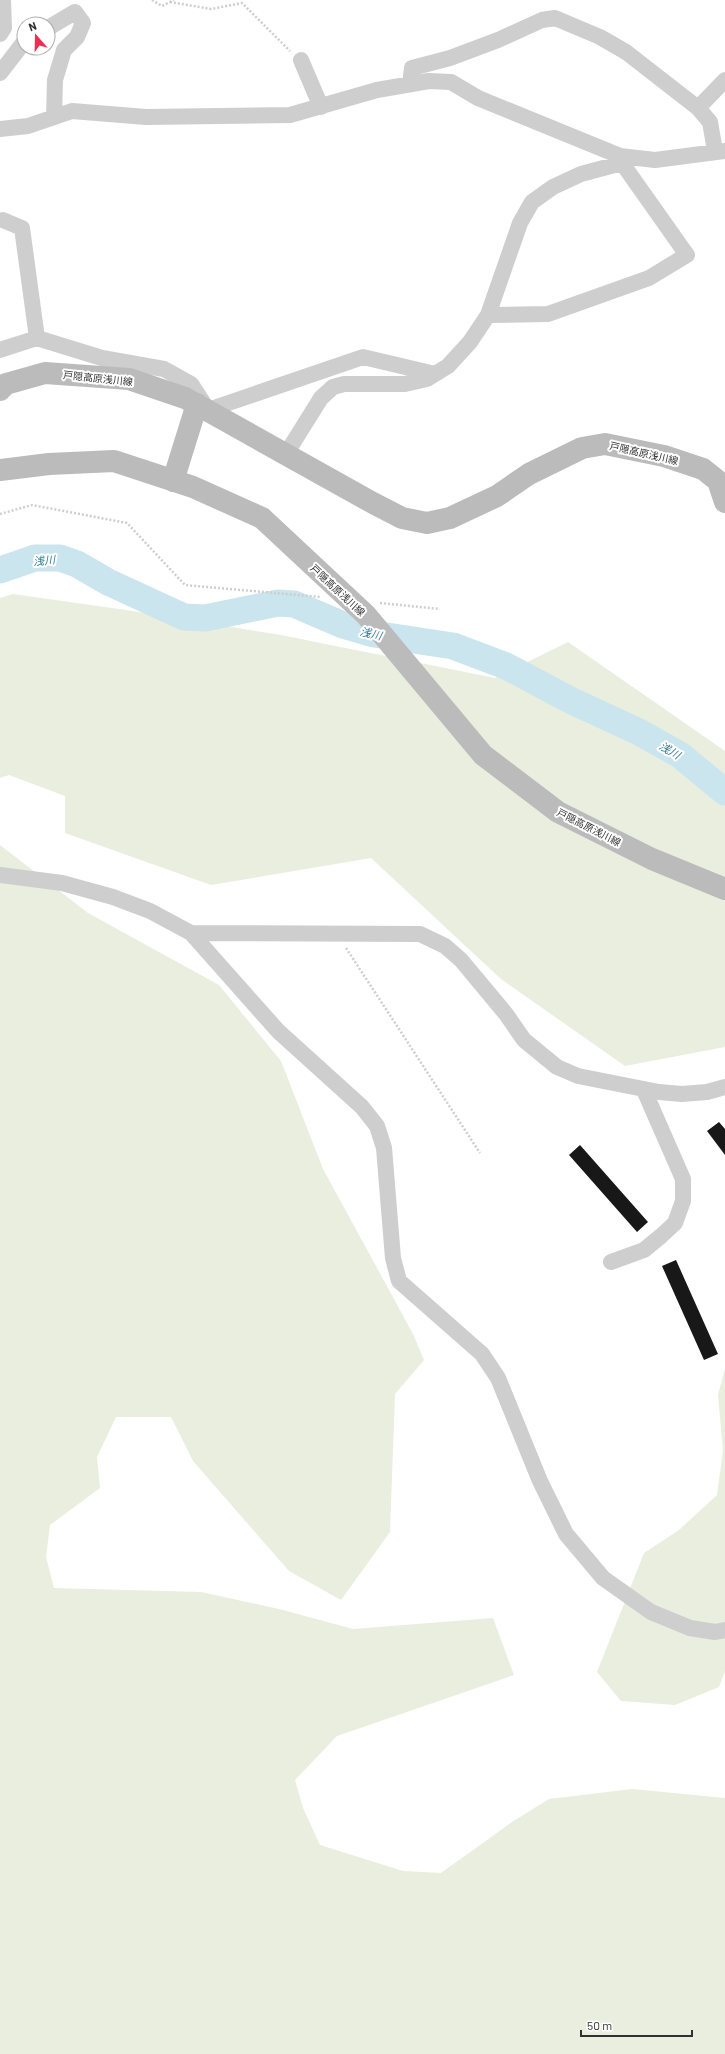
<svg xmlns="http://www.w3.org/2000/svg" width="725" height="2054" font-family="Barlow,'Noto Sans JP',sans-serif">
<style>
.green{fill:#e9eede}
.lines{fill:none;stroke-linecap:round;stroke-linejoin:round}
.river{stroke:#cae5ee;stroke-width:27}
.building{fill:#181818}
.path{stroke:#cecece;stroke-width:2.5;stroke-dasharray:2 2;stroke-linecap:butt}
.minor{stroke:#cecece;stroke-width:16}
.secondary{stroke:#bbb;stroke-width:22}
.labels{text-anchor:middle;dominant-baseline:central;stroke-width:4;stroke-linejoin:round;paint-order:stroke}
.street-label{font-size:10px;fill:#313131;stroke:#fff}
.water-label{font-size:11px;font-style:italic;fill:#3a7f97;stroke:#fff}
</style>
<rect width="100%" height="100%" fill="#fff"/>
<!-- green -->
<path class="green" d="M 13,594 L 126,610 L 281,635 L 495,678 L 568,642 L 725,751 L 725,1047 L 625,1066 L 501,979 L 371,858 L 211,885 L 65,833 L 65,796 L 9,775 L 0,778 L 0,598 Z
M 0,845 L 88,913 L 219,985 L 281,1061 L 323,1169 L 413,1334 L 424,1360 L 395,1394 L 390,1532 L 341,1600 L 289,1571 L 193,1461 L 171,1417 L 116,1417 L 97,1457 L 100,1488 L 50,1525 L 46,1557 L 54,1588 L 201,1592 L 279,1609 L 353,1629 L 493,1618 L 514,1675 L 337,1736 L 295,1780 L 303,1808 L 320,1845 L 403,1871 L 441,1873 L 512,1822 L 549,1799 L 632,1789 L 725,1798 L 725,2054 L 0,2054 Z
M 725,1368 L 725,1671 L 719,1687 L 675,1705 L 621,1701 L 597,1672 L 644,1553 L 679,1530 L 717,1495 L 723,1451 L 718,1395 Z"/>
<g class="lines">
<!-- river -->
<path class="river" d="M 0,570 L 35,558 L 60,558 L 77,564 L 108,582 L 184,617 L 205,618 L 278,603 L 294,604 L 343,625 L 374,634 L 453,646 L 506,666 L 570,700 L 639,732 L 680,755 L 725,792"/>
</g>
<!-- building -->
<path class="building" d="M 719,1122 L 725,1129 L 725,1155 L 707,1131 Z
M 580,1145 L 648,1222 L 637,1232 L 569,1155 Z
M 676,1260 L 718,1354 L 704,1360 L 662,1266 Z"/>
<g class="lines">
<!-- path -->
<path class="path" d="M 152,0 L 162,6 L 174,0
M 170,2 L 211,9 L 242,3 L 290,51
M 0,514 L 32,505 L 127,523 L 185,585 L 320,597
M 380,603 L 440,609
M 346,948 L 480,1153"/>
<!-- minor -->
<path class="minor" d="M 48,28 L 75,12 L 83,23 L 77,37 L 64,50 L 55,80 L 54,117
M 0,34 L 4,28 L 3,0
M 301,60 L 321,107
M 0,73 L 24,42
M 410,84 L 412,68 L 450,58 L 498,40 L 542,20 L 555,18 L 600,37 L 626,52 L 698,108 L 710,122 L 715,151
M 698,108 L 725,80
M 0,129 L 28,126 L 72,111 L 146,117 L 290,115 L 377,90 L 429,81 L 451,82 L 478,98 L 620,156 L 655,160 L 725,151
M 3,220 L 22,228 L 37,338
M 488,315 L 548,314 L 649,278 L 687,255 L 622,163
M 0,350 L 37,338 L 102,358 L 164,369 L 191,384 L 208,410 L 363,357 L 435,374
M 286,454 L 321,398 L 333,387 L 344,384 L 405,384 L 427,379 L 448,366 L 470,342 L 488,315 L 520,223 L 532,202 L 553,187 L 581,174 L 622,163 L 620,156
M 0,875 L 62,883 L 113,897 L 150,911 L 191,933 L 420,934 L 445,946 L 461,960 L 506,1014 L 524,1040 L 557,1067 L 578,1076 L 659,1092 L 682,1094 L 707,1092 L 725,1087
M 191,933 L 278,1031 L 362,1107 L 377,1126 L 384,1148 L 393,1258 L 399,1281 L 482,1354 L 498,1378 L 540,1481 L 566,1534 L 603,1578 L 651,1612 L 690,1628 L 715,1632 L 725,1630
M 611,1262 L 644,1250 L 661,1236 L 675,1223 L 683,1201 L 683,1179 L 644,1090"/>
<!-- secondary -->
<path class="secondary" d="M 0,390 L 6,384 L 45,373 L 129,379 L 185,398 L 373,503 L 402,518 L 427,523 L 450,518 L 497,496 L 529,474 L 582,448 L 605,444 L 664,456 L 703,469 L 718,481 L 725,502
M 0,470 L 49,464 L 114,461 L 193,487 L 262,518 L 366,615 L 483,755 L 558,812 L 652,859 L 725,889
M 173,481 L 197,404"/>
</g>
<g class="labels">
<!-- street labels -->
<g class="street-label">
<text transform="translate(98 378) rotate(6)">戸隠高原浅川線</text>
<text transform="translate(644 453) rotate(13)">戸隠高原浅川線</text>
<text transform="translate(338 590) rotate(43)">戸隠高原浅川線</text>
<text transform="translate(589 827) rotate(27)">戸隠高原浅川線</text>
</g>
<!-- water labels -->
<g class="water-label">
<text transform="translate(44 560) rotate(-5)">浅川</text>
<text transform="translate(371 633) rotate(13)">浅川</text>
<text transform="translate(670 750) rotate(31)">浅川</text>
</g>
</g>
<!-- north arrow -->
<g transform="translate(36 36) rotate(340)"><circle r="19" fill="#ffffff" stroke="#adadad"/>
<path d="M0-3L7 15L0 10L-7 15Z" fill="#ed2d53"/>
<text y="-6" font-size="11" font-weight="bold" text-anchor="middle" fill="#313131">N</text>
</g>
<!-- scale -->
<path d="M581 2030v6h111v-6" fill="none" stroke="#313131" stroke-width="2"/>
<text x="587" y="2030" font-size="12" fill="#313131" stroke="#ffffff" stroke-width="3" paint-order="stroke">50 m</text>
</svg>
